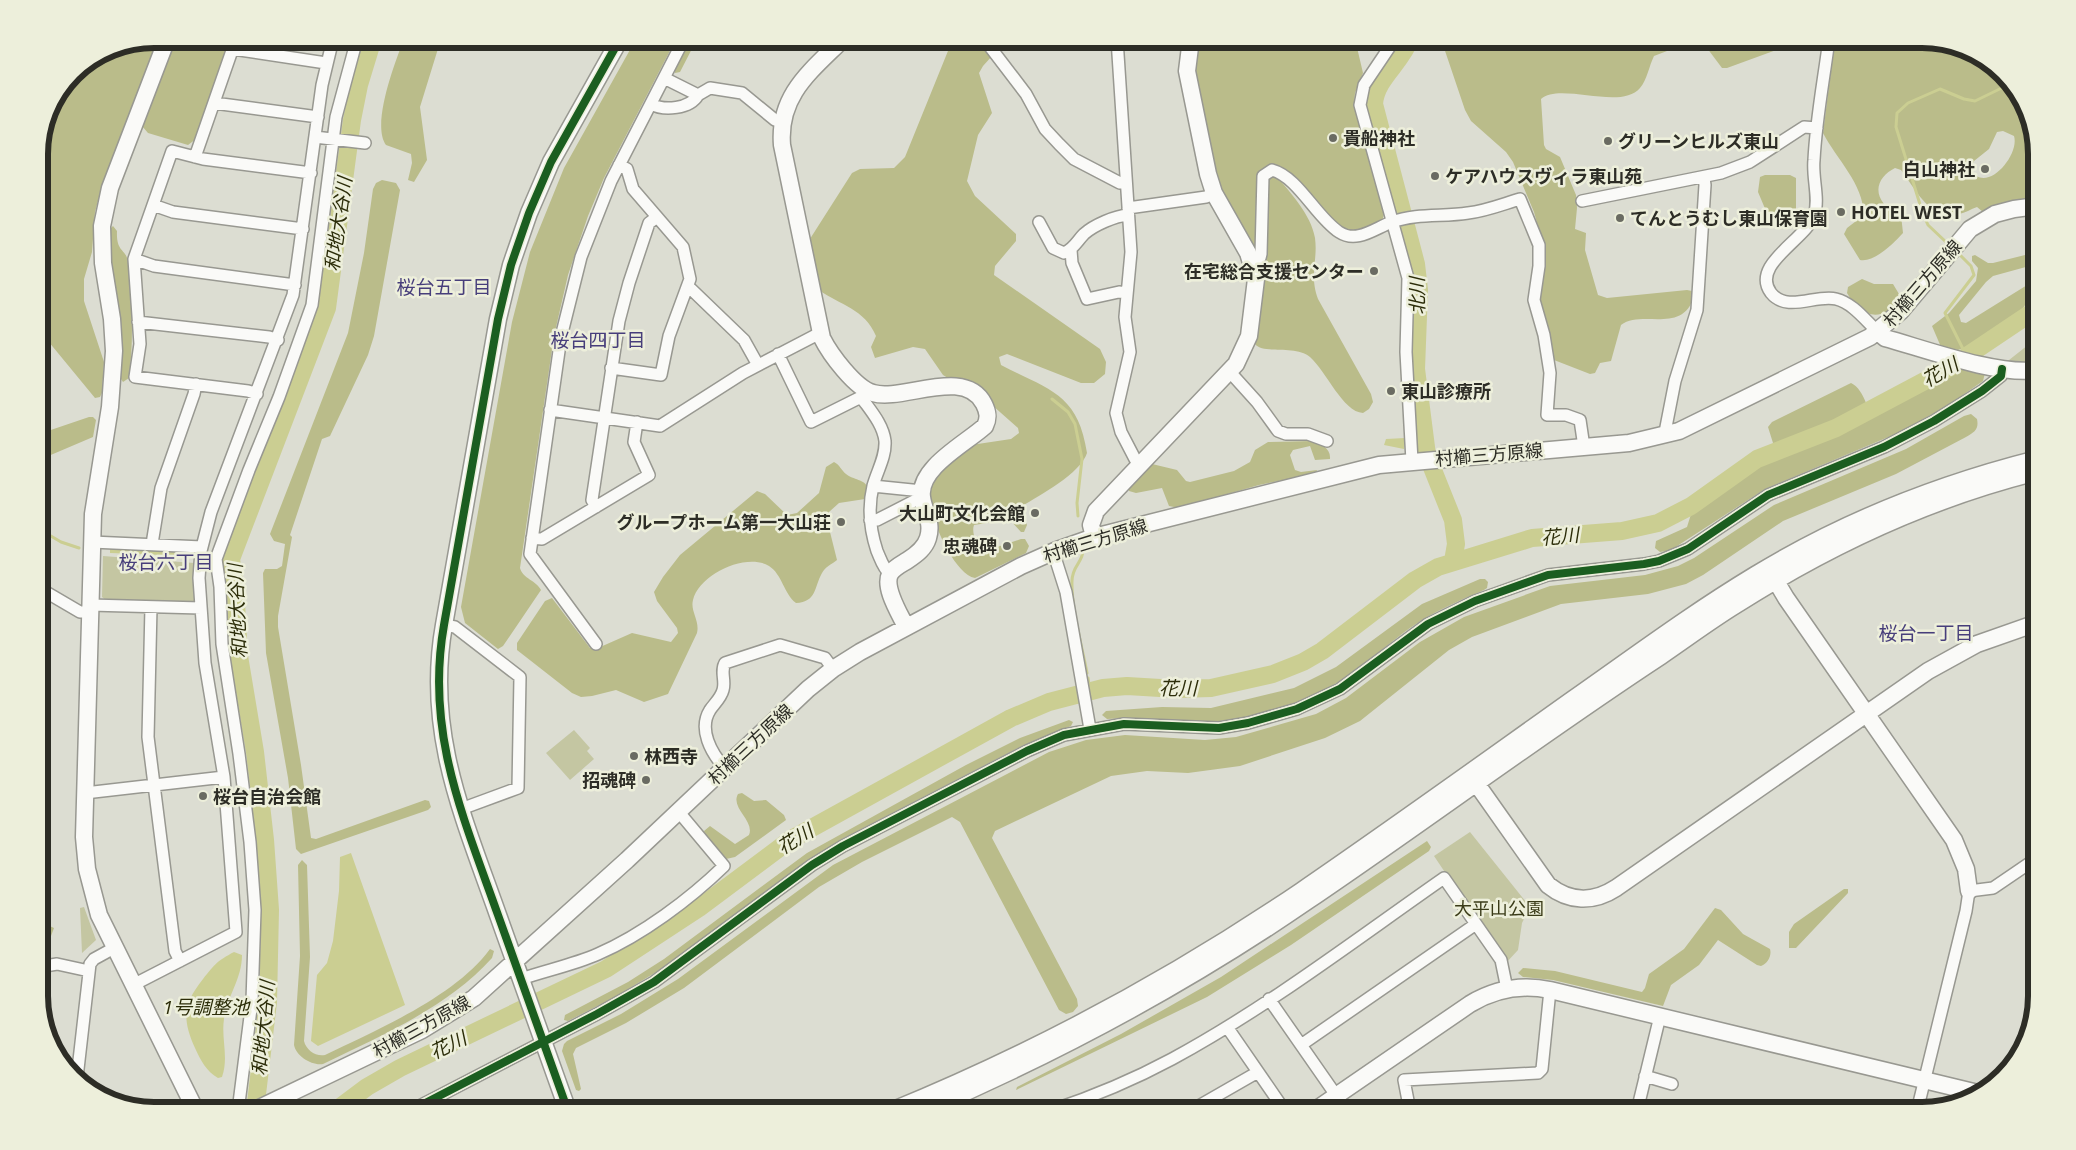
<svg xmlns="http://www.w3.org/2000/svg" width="2076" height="1150" font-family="'Open Sans','Noto Sans JP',sans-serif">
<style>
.green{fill:#c4c6a2}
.forest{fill:#babc8a;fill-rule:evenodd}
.water{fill:#cbce92}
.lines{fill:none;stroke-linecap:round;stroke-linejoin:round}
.stream{stroke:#cbce92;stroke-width:3}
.river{stroke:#cbce92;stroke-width:18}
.street-casing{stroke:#989891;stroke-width:14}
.secondary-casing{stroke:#989891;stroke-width:19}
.street{stroke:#fafaf8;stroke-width:11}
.secondary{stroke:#fafaf8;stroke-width:16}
.cycleway-casing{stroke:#edefdb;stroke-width:11}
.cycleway{stroke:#1b5e20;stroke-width:8}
.poi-dot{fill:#6a6b62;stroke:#edefdb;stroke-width:2}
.labels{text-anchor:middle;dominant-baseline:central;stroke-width:5;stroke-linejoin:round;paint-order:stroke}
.poi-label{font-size:18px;font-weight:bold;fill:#2d2d26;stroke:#edefdb;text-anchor:start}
.street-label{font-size:18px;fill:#2d2d26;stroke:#edefdb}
.park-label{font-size:18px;fill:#3a3b18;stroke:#edefdb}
.water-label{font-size:19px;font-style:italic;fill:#2c2d09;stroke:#edefdb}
.neighbourhood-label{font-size:19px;fill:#473e7b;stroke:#edefdb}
.rim{fill:none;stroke:#2d2d26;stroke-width:6}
</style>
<rect width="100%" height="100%" fill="#dcddd2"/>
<!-- green -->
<path class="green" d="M 2037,338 L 2037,357 L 2023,363 L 2004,364 Z
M 103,556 L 194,563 L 195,601 L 192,604 L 107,601 L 102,597 Z
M 574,730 L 590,748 L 587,751 L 594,759 L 570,780 L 546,753 Z
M 1470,832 L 1530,907 L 1522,923 L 1518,950 L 1506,963 L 1434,856 Z
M 84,907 L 96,940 L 82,953 L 80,908 Z"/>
<!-- forest -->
<path class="forest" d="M 158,39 L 102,186 L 95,212 L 92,252 L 84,279 L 84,301 L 104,362 L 102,393 L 100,397 L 95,398 L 39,330 L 39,146 L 48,109 L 72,72 L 110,47 Z
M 174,39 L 231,39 L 196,139 L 188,145 L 148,133 L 142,126 Z
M 404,39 L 441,39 L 420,107 L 427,160 L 414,182 L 408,180 L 412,163 L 411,154 L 386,145 C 371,125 395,62 404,39 Z
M 636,39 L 676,39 L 604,178 L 588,216 L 568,275 L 554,336 L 520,568 C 523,579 536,580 541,590 L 503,646 L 498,649 L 465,623 L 461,607 L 512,322 L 530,252 L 564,168 Z
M 689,39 L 697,39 L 680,72 L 675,73 L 674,69 Z
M 956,39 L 981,39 L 992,56 L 983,66 L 979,73 L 992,113 L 978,135 L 967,181 L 975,196 L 1016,234 L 1016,241 L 995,266 L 994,275 L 1100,349 L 1106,362 L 1105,374 L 1094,383 L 1081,383 L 1007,354 L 999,357 L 1001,365 C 1049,390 1078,393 1087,453 C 1081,473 1039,496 1022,506 L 1021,511 L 1027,525 L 1024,532 L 1021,532 L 1011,521 L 1006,520 L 974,525 C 971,533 977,547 985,551 L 1021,539 L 1025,539 L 1029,546 L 1026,553 L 975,578 C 954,574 932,521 929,501 C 928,494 930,485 931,478 L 971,445 L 1011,439 L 1019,433 L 1018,428 L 992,405 L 943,375 L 925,349 L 913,347 L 875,358 L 871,347 L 876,336 C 865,309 840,305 819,290 L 808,242 L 852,173 L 860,169 L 894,168 L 905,157 L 950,46 Z
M 1197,39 L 1355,39 L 1363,73 L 1355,93 L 1354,105 L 1384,214 L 1382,222 L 1362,232 L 1342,231 L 1306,195 L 1265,169 L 1258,253 L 1218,188 L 1193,70 Z
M 1441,39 L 1787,39 L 1784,47 L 1779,49 L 1727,68 L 1722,68 L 1707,48 L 1667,51 L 1654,56 C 1649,66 1647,80 1640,88 C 1621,111 1560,82 1541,99 L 1544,145 L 1546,149 L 1560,157 L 1576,195 L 1577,208 L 1575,229 L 1586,233 L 1585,250 L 1598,295 L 1607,298 L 1687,290 L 1692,291 L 1694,296 C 1683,335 1642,309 1621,325 L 1611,361 L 1600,363 L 1595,373 L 1590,374 L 1554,360 L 1539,305 L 1542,241 L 1534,212 L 1513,162 L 1506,152 L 1471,121 L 1465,110 Z
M 1835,39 L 1846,39 L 1859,48 L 1869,45 L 1877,39 L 1923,39 L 1980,54 L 2022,96 L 2037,146 L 2037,199 L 1983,212 L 1977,207 C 1971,209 1965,213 1959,214 C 1930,221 1917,191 1901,170 L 1895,168 C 1881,175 1872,189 1884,204 C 1888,209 1896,210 1901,215 L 1903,233 C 1894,243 1874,263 1860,260 L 1844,234 L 1847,228 L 1864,215 C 1863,183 1837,160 1823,133 ZM 2003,131 L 2014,136 C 2020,155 1986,195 1971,170 L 1974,161 L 1989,149 L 1997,132 Z
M 1276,175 C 1290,193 1311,214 1315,238 C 1318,261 1309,274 1318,299 L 1371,394 L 1373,402 L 1369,409 L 1363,413 C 1343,412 1326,371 1310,357 C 1295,344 1264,355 1255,344 L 1259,262 L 1266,178 Z
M 1765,175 L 1790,175 L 1796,178 L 1796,210 L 1793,214 L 1776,220 L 1769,218 L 1758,192 L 1760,177 Z
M 382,180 L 396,183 L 400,190 L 374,336 L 368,355 L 330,436 L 322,439 L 290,535 L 292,537 L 278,616 L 278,627 L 301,765 L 311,838 L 316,839 L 425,800 L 429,801 L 431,807 L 428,810 L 301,854 L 296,849 L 288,778 L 266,653 L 263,573 L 265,569 L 277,569 L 282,566 L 285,544 L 274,541 L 270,534 L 348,333 L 364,253 L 373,189 L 376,183 Z
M 113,226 L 117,231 C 116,253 126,248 128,262 C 132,301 134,339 129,378 L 123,382 L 119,376 L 109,262 L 109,230 Z
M 2037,252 L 2037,264 L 1993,276 L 1986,282 L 1959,315 L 1961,322 L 1966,323 L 2037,279 L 2037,294 L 2028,301 L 2018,315 L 1966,347 L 1958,350 L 1941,347 L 1932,326 L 1949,313 L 1976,281 L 1978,268 L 1972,261 L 1972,256 L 1975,255 L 1988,263 L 1993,263 Z
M 1862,279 L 1874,284 L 1893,284 L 1899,294 L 1900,301 C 1880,323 1861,317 1847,293 L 1848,287 Z
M 1961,368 L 1985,373 L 1983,381 L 1947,406 L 1898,433 L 1765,489 L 1671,550 L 1660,552 L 1655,548 L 1656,541 L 1687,527 L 1692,511 L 1759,464 L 1838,432 Z
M 1851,383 C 1858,386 1863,395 1866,403 L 1861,410 C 1846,417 1785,448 1773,443 L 1768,427 L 1772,422 Z
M 1971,414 L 1977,419 C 1979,429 1975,432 1966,437 L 1896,474 L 1783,521 L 1703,575 L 1686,584 L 1648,594 L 1561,604 L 1472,637 L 1449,650 L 1360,721 L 1325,738 L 1240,766 L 1188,773 L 1147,771 L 1111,776 L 995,831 L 992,838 L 1077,999 L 1078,1006 L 1073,1012 L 1066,1014 L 1059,1010 L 960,822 L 952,817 L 862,862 L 819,887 L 684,988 L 626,1023 L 576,1048 L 573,1054 L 581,1089 L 579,1091 L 576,1090 L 562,1051 L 564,1044 L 567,1041 L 621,1014 L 678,979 L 833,865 L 1049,752 L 1086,740 L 1125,735 L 1205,740 L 1236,737 L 1316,714 L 1346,698 L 1420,642 L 1464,617 L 1550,586 L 1645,575 L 1678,566 L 1694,558 L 1774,505 L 1906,449 L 1964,416 Z
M 89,417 L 93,417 L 96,420 L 93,437 L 39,460 L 39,434 Z
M 1312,441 C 1321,444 1331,448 1330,459 L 1315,460 L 1310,446 L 1293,450 L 1290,455 L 1295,470 L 1301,472 L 1317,470 L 1316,473 L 1259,485 L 1179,508 L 1169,506 L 1162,488 L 1136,493 L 1129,491 L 1129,487 L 1152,464 L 1177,470 L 1186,481 L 1190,482 L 1234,471 L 1250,462 L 1255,450 L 1268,442 Z
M 834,462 C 840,465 841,470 846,474 C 853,480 865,479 868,488 L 865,499 L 839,503 L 829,512 L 827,520 L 837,560 C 832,564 825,567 822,573 C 814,587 817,602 796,603 C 784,594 782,574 769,566 C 747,552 699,574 693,600 C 690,611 700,621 697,633 L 668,694 L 644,702 L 616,690 L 592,696 L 581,697 L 572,693 L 517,650 L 517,643 L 545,601 L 552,598 L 590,648 L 598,648 L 632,633 L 671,642 L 678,633 L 677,628 L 657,601 L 654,592 L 663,577 L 680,555 L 757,491 L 765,494 L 787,515 L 797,513 L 819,493 L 826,467 Z
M 1480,579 L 1485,579 L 1488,582 L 1487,588 L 1484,590 C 1458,601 1433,612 1410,628 C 1377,652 1347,682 1309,697 C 1277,710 1237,722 1202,722 C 1170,722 1140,716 1107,719 L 1102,715 L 1106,711 L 1162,707 L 1211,708 L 1294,688 L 1336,667 L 1422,604 Z
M 1069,720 L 1073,722 L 1071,726 L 1024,745 L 840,840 L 794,871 L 668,965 L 613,998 L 568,1021 L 564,1020 L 565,1015 L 628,982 L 664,959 L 807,853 L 966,765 L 1020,738 Z
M 742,793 L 754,801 L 766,800 L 784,815 L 786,820 L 735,857 L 726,859 L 705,836 L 704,831 L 710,826 L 735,844 L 749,835 C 755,821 730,808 738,794 Z
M 1427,841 L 1431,847 L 1429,851 L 1291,945 L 1207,997 L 1016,1090 L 1017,1087 L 1121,1034 L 1221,977 Z
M 302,860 L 307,865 L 310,957 L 304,1041 C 306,1050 316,1057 325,1055 C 377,1030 456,996 490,949 L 494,951 L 492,958 C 448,1007 381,1036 323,1064 C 312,1066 296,1056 294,1045 L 300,956 L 298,865 Z
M 1844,889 L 1848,889 L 1848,893 L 1796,948 L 1789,948 L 1789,932 L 1794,924 Z
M 1715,908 L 1721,910 L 1743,934 L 1770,949 C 1772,955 1768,964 1761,966 L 1757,965 L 1718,940 L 1699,965 L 1671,985 L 1663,1006 L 1553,980 L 1523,977 L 1518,973 L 1523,968 L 1555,971 L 1642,992 L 1645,988 L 1649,974 L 1684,949 Z
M 39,921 L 54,928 L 51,936 L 39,942 Z"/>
<!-- water -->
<path class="water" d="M 1405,438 L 1404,449 L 1384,445 L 1386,439 Z
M 110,549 L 191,551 L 190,556 L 110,553 Z
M 351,853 L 405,1005 L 318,1046 L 311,1041 L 317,975 L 327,963 L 333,941 L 339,891 L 340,857 Z
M 234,952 L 242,955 C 242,979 227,996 224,1019 C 221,1039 229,1057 222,1077 L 218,1078 C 206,1071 201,1061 195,1048 C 182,1019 183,1004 203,979 C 215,964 217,961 234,952 Z"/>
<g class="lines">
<!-- stream -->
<path class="stream" d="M 1946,242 L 1928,225 L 1923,214 L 1896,127 L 1897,113 L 1908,103 L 1940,89 L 1964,99 L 1975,101 L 2010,84
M 1960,255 L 1971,266 L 1974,275 L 1945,313 L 1966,355
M 1052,399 L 1068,412 L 1075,424 L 1082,459 L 1077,503 L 1078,516
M 39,529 L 61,542 L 79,548
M 1083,549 C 1084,562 1072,565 1072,581 C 1071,607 1082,646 1087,673
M 223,559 L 231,561
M 1088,678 L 1090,691"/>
<!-- river -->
<path class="river" d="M 1410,39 C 1402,63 1376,78 1374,104 L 1416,264 L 1419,290 L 1416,369 L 1427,455 L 1453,520 L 1456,544 L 1453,561
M 255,1111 L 268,1002 L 270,910 L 265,840 L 255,752 L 239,656 L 235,586 L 231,559 L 327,308 L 352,120 L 359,85 L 373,39
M 335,1111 L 367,1087 L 400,1068 L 606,969 L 699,908 L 790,840 L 1011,718 L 1049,702 L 1103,688 L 1127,686 L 1177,689 L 1211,688 L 1273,674 L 1303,662 L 1322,651 L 1415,580 L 1438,567 L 1532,538 L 1622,531 L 1658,523 L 1691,506 L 1757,459 L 1836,428 L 1949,368 L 2037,309"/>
<!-- street casing -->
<g class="street-casing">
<path id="street" d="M 984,39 L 1026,94 L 1045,129 L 1059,144 L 1074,159 L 1120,183 L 1126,183
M 1117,39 L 1131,252 L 1125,317 L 1130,352 L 1116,413 L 1121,432 L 1135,459 L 1140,464
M 1395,39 L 1364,85 L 1360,105 L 1408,278 L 1406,352 L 1412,461
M 1829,39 C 1824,79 1816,119 1814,160 C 1812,178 1820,199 1814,216 C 1805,240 1750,265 1771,293 C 1787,313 1816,294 1836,299 C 1853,303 1866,321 1878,332
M 233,49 L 326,63
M 664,78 L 698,95 L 710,88 L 742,93 L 775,120 L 783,121
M 214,103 L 318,117
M 651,104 C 664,111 690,109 698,95
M 315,137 L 365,143
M 195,157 L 236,39
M 1582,201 L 1721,173 L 1750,162 L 1804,127 L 1817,128
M 153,205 L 173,212 L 303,229
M 1128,208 L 1206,197 L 1214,193
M 1039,222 L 1053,248 L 1064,253 C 1074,249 1077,241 1084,234 C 1094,225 1115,216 1128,215
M 1071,250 L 1072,263 L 1087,299 L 1119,292 L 1127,293
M 134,259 L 154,266 L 295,285
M 1252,261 L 1260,258 L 1261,254 L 1263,176 L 1272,170 C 1298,177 1316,217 1339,232 C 1357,244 1375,228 1392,222 C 1417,213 1443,217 1468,213 C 1486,211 1503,204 1520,199 L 1539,245 L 1539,266 L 1534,300 L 1544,335 L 1550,373 L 1547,415 L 1566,415 L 1580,420 L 1584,447
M 687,288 L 691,289 L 744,340 L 758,365
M 138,322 L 269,337 L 278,340
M 778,354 L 811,422 L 861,397 L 865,391
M 611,368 L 661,375 L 669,336 L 690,279 L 683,247 L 633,189 L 627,169 L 619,165
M 1229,371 L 1257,402 L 1278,431 L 1286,434 L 1308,434 L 1327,441
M 257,394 L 248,391 L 135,377 L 140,344 L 134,259 L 172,151 L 203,159 L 311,173
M 861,397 C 870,410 883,424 885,441 C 886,457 877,471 873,486 C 868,507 870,530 877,551 C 881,560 883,568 890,574
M 550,410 L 660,426 L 743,373 L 820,333
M 1669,434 L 1666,427 L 1675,381 L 1697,310 L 1705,185 L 1704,178
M 873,486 L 922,491
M 596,507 L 592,500 L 619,321 L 629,283 L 649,223 L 657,217
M 870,520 L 877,520 L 922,497
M 532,538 L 542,539 L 649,475 L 634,442 L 637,422
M 92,542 L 202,547
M 152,544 L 161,488 L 194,394 L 196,384
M 1053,551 L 1066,592 L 1090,729
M 39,588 L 80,612 L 90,612
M 90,605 L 201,608
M 151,607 L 148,737 L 175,951 L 180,961
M 444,625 L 455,627 L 520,677 L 518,788 L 461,809
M 596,644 L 530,554 L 561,337 L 581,257 L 611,181 L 684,39
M 725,768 C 711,753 698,729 710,710 C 714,704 721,698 723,690 C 726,681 720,671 725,663 L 780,645 L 825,658 L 833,669
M 85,793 L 224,777
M 39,967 L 57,964 L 89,971
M 521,979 C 547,970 573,965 598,954 C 642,935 690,899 724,866 L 678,811
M 133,985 L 236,932 L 224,777 L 205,663 L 199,578 L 201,551 L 211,512 L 293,295 L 322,85 L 333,39
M 1269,999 L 1347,1111
M 1227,1027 L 1285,1111
M 1301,1045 L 1476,924
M 1645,1076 L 1672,1084
M 77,1078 L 90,964 L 94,959 L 114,948
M 238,1111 L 252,1001 L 255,910 L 250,842 L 239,754 L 222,644 L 220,587 L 216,559 L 249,470 L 279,397 L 312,305 L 336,117 L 357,39
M 410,1111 L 597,1014 L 654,982 L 812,865 L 843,846 L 1027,751 L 1064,735 L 1124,724 L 1219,728 L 1248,723 L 1297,709 L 1340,689 L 1428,624 L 1475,601 L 1548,575 L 1644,564 L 1659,561 L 1688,549 L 1768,495 L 1884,447 L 1934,421 L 1982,391 L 2001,376 L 2002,369
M 1050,1111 C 1092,1097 1133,1080 1172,1059 C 1268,1007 1355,940 1444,878 L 1501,960 L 1507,989
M 1190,1111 L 1258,1072
M 1410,1111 L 1404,1080 L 1538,1073 L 1542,1069 L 1550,990
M 1637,1111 L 1660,1016
M 1917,1111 L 1966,911 L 1969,891 L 1993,888 L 2037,858"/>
</g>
<!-- secondary casing -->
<g class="secondary-casing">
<path id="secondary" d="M 167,39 L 110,188 L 102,226 L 103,263 L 112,319 L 114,351 L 110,407 L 93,514 L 84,837 L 87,869 L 99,915 L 196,1111
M 843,39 C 811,71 778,95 782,145 L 822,338 C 830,354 855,388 873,393 C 902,402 965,366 984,404 C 988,412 989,418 985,426 C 965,444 918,468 922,497 C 924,512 933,522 928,538 C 925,548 917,554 908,560 C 902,564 894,567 890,574 C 883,588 900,614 906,627
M 1878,332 L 1885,338 C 1925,349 1998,376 2037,370
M 1094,537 L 1091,525 L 1096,511 L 1236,364 L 1249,336 L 1256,279 L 1248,253 L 1214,193 L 1208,174 L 1187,71 L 1191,39
M 1770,571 L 1786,598 L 1954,840 L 1966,869 L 1969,891
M 1476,783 L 1548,885 C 1569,902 1593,903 1616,888 L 1928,671 L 1977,644 L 2037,623
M 253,1111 L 422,1030 L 474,998 L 627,860 L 808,689 L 833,669 L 860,652 L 1021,566 L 1057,550 L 1094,537 L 1379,465 L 1629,443 L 1679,431 L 1870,337 L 1901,311 L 1970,229 L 1995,214 L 2014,209 L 2037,206
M 568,1111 C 545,1046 521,980 498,915 C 463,816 425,732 444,625 L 498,319 L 511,265 L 529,213 L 551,162 L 620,39
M 891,1111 C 1035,1052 1173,978 1301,891 C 1393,828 1483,763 1573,699 C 1633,657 1692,613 1755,575 C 1842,522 1938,484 2037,459
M 923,1111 C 1058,1053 1188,983 1309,900 C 1427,820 1542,734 1661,656 C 1686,639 1710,621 1736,605 C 1830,545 1929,499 2037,472
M 1314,1111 L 1470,1004 C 1495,989 1521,984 1550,990 L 1982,1094"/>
</g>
<!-- street -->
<use href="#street" class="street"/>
<!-- secondary -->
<use href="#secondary" class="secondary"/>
<!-- cycleway casing -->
<g class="cycleway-casing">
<path id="cycleway" d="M 410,1111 L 597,1014 L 654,982 L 812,865 L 843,846 L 1027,751 L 1064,735 L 1124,724 L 1219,728 L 1248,723 L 1297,709 L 1340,689 L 1428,624 L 1475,601 L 1548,575 L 1644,564 L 1659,561 L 1688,549 L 1768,495 L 1884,447 L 1934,421 L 1982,391 L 2001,376 L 2002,369
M 568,1111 C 545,1046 521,980 498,915 C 463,816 425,732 444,625 L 498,319 L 511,265 L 529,213 L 551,162 L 620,39"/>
</g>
<!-- cycleway -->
<use href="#cycleway" class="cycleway"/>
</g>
<!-- markers -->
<g class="poi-dot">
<circle cx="1333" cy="138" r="5"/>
<circle cx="1608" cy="141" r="5"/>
<circle cx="1985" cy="169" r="5"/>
<circle cx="1435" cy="176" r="5"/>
<circle cx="1841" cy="212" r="5"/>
<circle cx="1620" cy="218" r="5"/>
<circle cx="1374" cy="271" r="5"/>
<circle cx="1391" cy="391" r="5"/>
<circle cx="1035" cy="513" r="5"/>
<circle cx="841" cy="522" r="5"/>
<circle cx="1007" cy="546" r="5"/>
<circle cx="634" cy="756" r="5"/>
<circle cx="646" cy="780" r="5"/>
<circle cx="203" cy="796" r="5"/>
</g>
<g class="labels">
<!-- poi labels -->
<g class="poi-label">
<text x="1343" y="138">貴船神社</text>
<text x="1618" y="141">グリーンヒルズ東山</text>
<text x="1975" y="169" text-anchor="end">白山神社</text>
<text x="1445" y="176">ケアハウスヴィラ東山苑</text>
<text x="1851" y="212">HOTEL WEST</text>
<text x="1630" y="218">てんとうむし東山保育園</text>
<text x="1364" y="271" text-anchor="end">在宅総合支援センター</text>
<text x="1401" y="391">東山診療所</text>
<text x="1025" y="513" text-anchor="end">大山町文化会館</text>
<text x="831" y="522" text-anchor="end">グループホーム第一大山荘</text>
<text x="997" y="546" text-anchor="end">忠魂碑</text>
<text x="644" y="756">林西寺</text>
<text x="636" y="780" text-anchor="end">招魂碑</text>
<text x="213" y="796">桜台自治会館</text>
</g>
<!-- street labels -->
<g class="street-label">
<text transform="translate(1922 283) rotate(-49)">村櫛三方原線</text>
<text transform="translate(1489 454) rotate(-5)">村櫛三方原線</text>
<text transform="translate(1095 540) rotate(-17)">村櫛三方原線</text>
<text transform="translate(750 744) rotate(-43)">村櫛三方原線</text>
<text transform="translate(421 1026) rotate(-29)">村櫛三方原線</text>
</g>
<!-- park labels -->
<g class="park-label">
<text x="1499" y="908">大平山公園</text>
</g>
<!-- water labels -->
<g class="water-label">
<text transform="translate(338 224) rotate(-82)">和地大谷川</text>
<text transform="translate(1417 296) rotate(-91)">北川</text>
<text transform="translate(1940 372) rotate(-30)">花川</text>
<text transform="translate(1560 536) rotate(-5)">花川</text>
<text transform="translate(237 611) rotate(-93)">和地大谷川</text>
<text x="1178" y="688">花川</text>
<text transform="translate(795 839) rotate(-32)">花川</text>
<text x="206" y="1007">1号調整池</text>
<text transform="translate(263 1028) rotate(-85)">和地大谷川</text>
<text transform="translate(448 1045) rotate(-26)">花川</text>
</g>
<!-- neighbourhood labels -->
<g class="neighbourhood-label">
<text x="444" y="287">桜台五丁目</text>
<text x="598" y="340">桜台四丁目</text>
<text x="166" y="562">桜台六丁目</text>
<text x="1926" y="633">桜台一丁目</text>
</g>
</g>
<!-- crop -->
<path d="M0 0H2076V1150H0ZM154 48H1922A106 106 0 0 1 2028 154V996A106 106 0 0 1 1922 1102H154A106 106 0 0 1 48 996V154A106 106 0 0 1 154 48Z" fill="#edefdb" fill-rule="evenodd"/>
<path class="rim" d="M154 48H1922A106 106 0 0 1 2028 154V996A106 106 0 0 1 1922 1102H154A106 106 0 0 1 48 996V154A106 106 0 0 1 154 48Z"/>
</svg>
